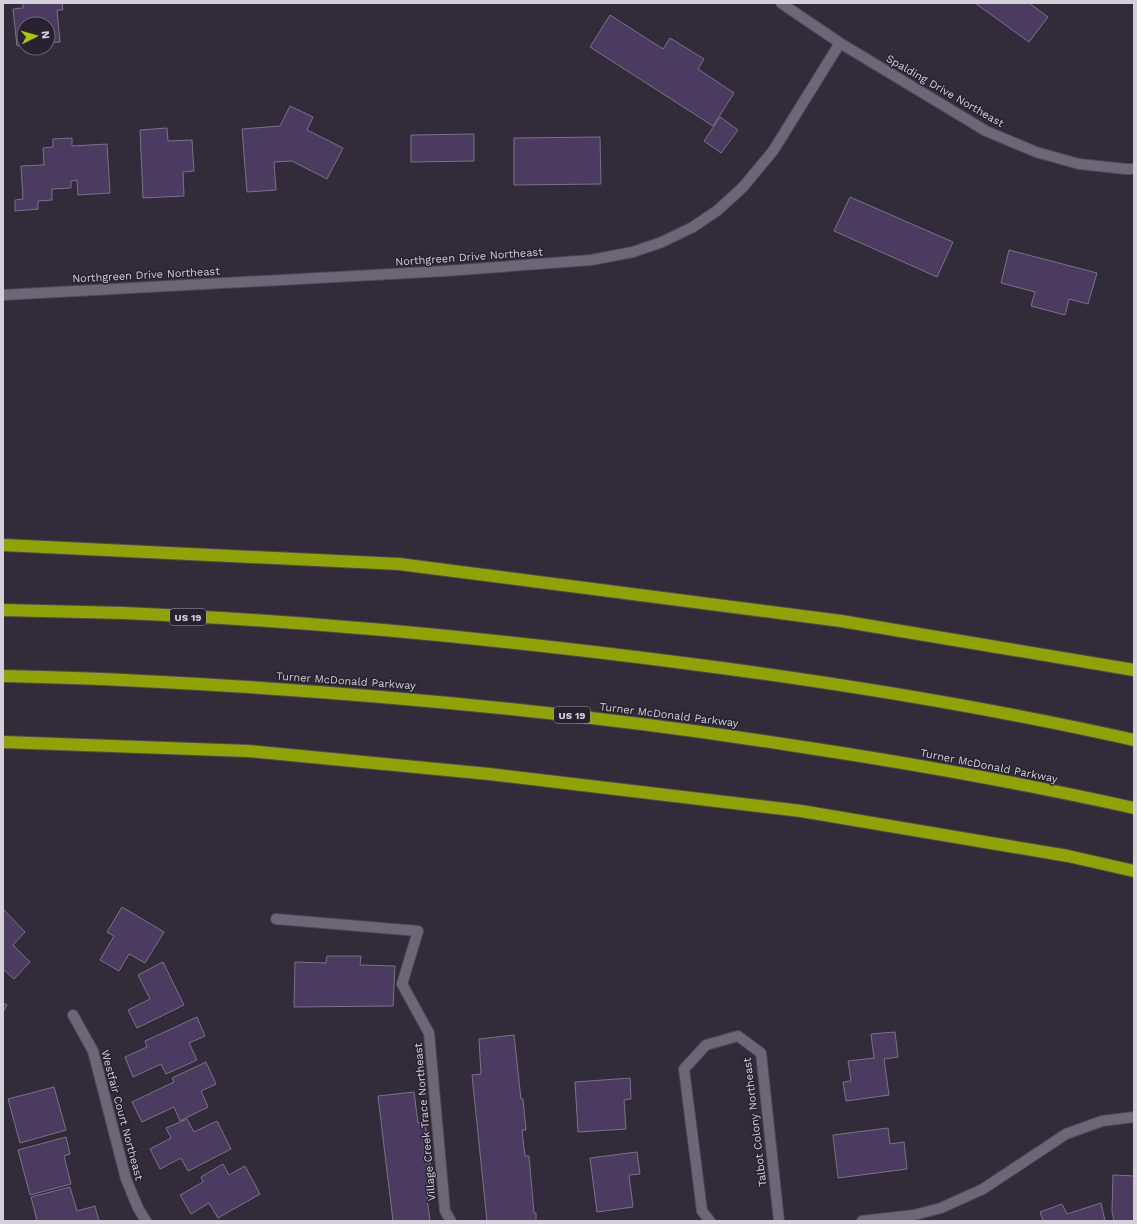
<svg xmlns="http://www.w3.org/2000/svg" width="1137" height="1224" font-family="'Work Sans',sans-serif">
<style>
.building{fill:#4b3b61;stroke:#797384}
.lines{fill:none;stroke-linecap:round;stroke-linejoin:round}
.minor-casing{stroke:#4d4955;stroke-width:12}
.highway-casing{stroke:#4d4955;stroke-width:14}
.minor{stroke:#6d6677;stroke-width:10}
.highway{stroke:#91a204;stroke-width:12}
.labels{text-anchor:middle;dominant-baseline:central;stroke-width:3;stroke-linejoin:round;paint-order:stroke}
.shield{fill:#272230;stroke:#9f9ca6;stroke-width:1}
.shield-label{font-size:10px;font-weight:bold;fill:#d3d0d9}
.street-label{font-size:11px;fill:#d3d0d9;stroke:#272230}
</style>
<rect width="100%" height="100%" fill="#312b3a"/>
<!-- building -->
<path class="building" d="M 23,3 L 62,3 L 63,10 L 57,10 L 60,42 L 48,43 L 48,24 L 24,24 L 24,45 L 17,46 L 13,9 L 23,8 Z
M 975,3 L 1029,3 L 1048,17 L 1029,42 Z
M 610,15 L 663,49 L 670,38 L 704,59 L 698,69 L 734,93 L 713,126 L 590,47 Z
M 290,106 L 313,117 L 307,130 L 343,148 L 327,179 L 292,161 L 274,162 L 276,190 L 247,192 L 242,129 L 280,126 Z
M 720,117 L 738,130 L 721,153 L 704,141 Z
M 167,128 L 168,141 L 192,140 L 194,171 L 183,172 L 184,196 L 143,198 L 140,130 Z
M 474,134 L 474,161 L 411,162 L 411,135 Z
M 600,137 L 601,184 L 514,185 L 514,138 Z
M 72,138 L 72,146 L 107,144 L 110,193 L 78,195 L 77,180 L 71,181 L 71,188 L 52,189 L 52,200 L 38,201 L 38,209 L 15,211 L 15,200 L 23,199 L 21,166 L 44,165 L 43,148 L 53,147 L 53,139 Z
M 850,197 L 953,242 L 937,277 L 834,231 Z
M 1009,250 L 1097,273 L 1088,304 L 1069,299 L 1065,315 L 1031,306 L 1035,292 L 1001,283 Z
M 122,907 L 164,932 L 145,963 L 129,954 L 119,971 L 100,960 L 114,936 L 107,932 Z
M 3,909 L 25,932 L 13,945 L 30,962 L 14,979 L 3,969 Z
M 327,956 L 361,956 L 360,965 L 395,966 L 393,1006 L 294,1007 L 295,962 L 326,963 Z
M 163,962 L 184,1005 L 137,1028 L 128,1010 L 150,999 L 138,975 Z
M 3,1003 L 7,1005 L 3,1012 Z
M 197,1017 L 205,1036 L 189,1043 L 197,1060 L 166,1074 L 161,1064 L 133,1077 L 125,1057 L 147,1047 L 145,1041 Z
M 895,1032 L 898,1057 L 884,1059 L 889,1095 L 846,1101 L 843,1082 L 851,1081 L 848,1061 L 874,1058 L 871,1034 Z
M 514,1035 L 521,1099 L 523,1099 L 526,1130 L 522,1130 L 525,1156 L 529,1156 L 534,1213 L 536,1213 L 536,1221 L 487,1221 L 472,1075 L 481,1074 L 479,1039 Z
M 206,1062 L 216,1084 L 201,1091 L 208,1107 L 180,1121 L 174,1107 L 142,1122 L 132,1102 L 174,1082 L 172,1078 Z
M 630,1078 L 631,1099 L 624,1100 L 626,1129 L 578,1132 L 575,1082 Z
M 54,1087 L 66,1130 L 20,1143 L 8,1099 Z
M 414,1092 L 418,1123 L 425,1122 L 434,1196 L 427,1197 L 430,1221 L 393,1221 L 378,1096 Z
M 187,1119 L 194,1132 L 217,1121 L 231,1149 L 188,1171 L 181,1158 L 160,1169 L 150,1149 L 171,1138 L 166,1128 Z
M 888,1128 L 890,1144 L 904,1142 L 907,1169 L 838,1178 L 833,1135 Z
M 66,1137 L 70,1154 L 64,1156 L 71,1184 L 30,1195 L 18,1150 Z
M 637,1152 L 640,1174 L 629,1175 L 633,1207 L 597,1212 L 590,1158 Z
M 223,1164 L 229,1175 L 245,1166 L 260,1194 L 218,1218 L 209,1203 L 191,1214 L 180,1195 L 203,1182 L 201,1177 Z
M 1113,1175 L 1134,1176 L 1134,1221 L 1114,1221 L 1112,1212 Z
M 70,1187 L 77,1211 L 95,1206 L 99,1221 L 37,1221 L 31,1197 Z
M 1101,1203 L 1105,1221 L 1043,1221 L 1040,1212 L 1062,1204 L 1067,1214 Z"/>
<g class="lines">
<!-- minor casing -->
<g class="minor-casing">
<path id="minor" d="M 781,3 L 840,43 L 986,131 L 1036,152 L 1079,164 L 1126,169 L 1134,169
M 3,295 L 446,271 L 591,260 L 633,252 L 662,242 L 693,227 L 718,210 L 743,187 L 773,151 L 840,43
M 276,919 L 418,931 L 402,984 L 429,1033 L 445,1211 L 451,1221
M 73,1015 L 93,1051 L 126,1179 L 138,1208 L 146,1221
M 710,1221 L 702,1211 L 684,1069 L 706,1045 L 738,1036 L 761,1053 L 779,1221
M 862,1221 L 914,1215 L 941,1208 L 983,1189 L 1066,1134 L 1102,1121 L 1134,1117"/>
</g>
<!-- highway casing -->
<g class="highway-casing">
<path id="highway" d="M 3,545 L 399,564 L 841,621 L 1134,670
M 3,610 C 43,611 83,612 123,613 C 316,621 508,640 699,665 C 845,684 991,708 1134,740
M 3,676 C 43,677 83,678 123,680 C 349,691 573,711 796,746 C 909,763 1022,783 1134,808
M 3,742 L 248,751 L 489,774 L 801,811 L 1068,856 L 1134,871"/>
</g>
<!-- minor -->
<use href="#minor" class="minor"/>
<!-- highway -->
<use href="#highway" class="highway"/>
</g>
<g class="labels">
<!-- shield labels -->
<g class="shield">
<rect x="170" y="609" width="36" height="16" rx="3"/>
<rect x="554" y="707" width="36" height="16" rx="3"/>
</g>
<g class="shield-label">
<text x="188" y="617">US 19</text>
<text x="572" y="715">US 19</text>
</g>
<!-- street labels -->
<g class="street-label">
<text transform="translate(945 91) rotate(30)">Spalding Drive Northeast</text>
<text transform="translate(469 257) rotate(-4)">Northgreen Drive Northeast</text>
<text transform="translate(146 275) rotate(-3)">Northgreen Drive Northeast</text>
<text transform="translate(346 681) rotate(4)">Turner McDonald Parkway</text>
<text transform="translate(669 715) rotate(7)">Turner McDonald Parkway</text>
<text transform="translate(989 766) rotate(11)">Turner McDonald Parkway</text>
<text transform="translate(122 1115) rotate(75)">Westfair Court Northeast</text>
<text transform="translate(425 1122) rotate(-95)">Village Creek Trace Northeast</text>
<text transform="translate(755 1122) rotate(-97)">Talbot Colony Northeast</text>
</g>
</g>
<!-- border -->
<rect width="1137" height="1224" fill="none" stroke="#d3d0d9" stroke-width="8"/>
<!-- north arrow -->
<g transform="translate(36 36) rotate(84)"><circle r="19" fill="#272230" stroke="#6c6874"/>
<path d="M0-3L7 15L0 10L-7 15Z" fill="#b0c500"/>
<text y="-6" font-size="11" font-weight="bold" text-anchor="middle" fill="#d3d0d9">N</text>
</g>
</svg>
